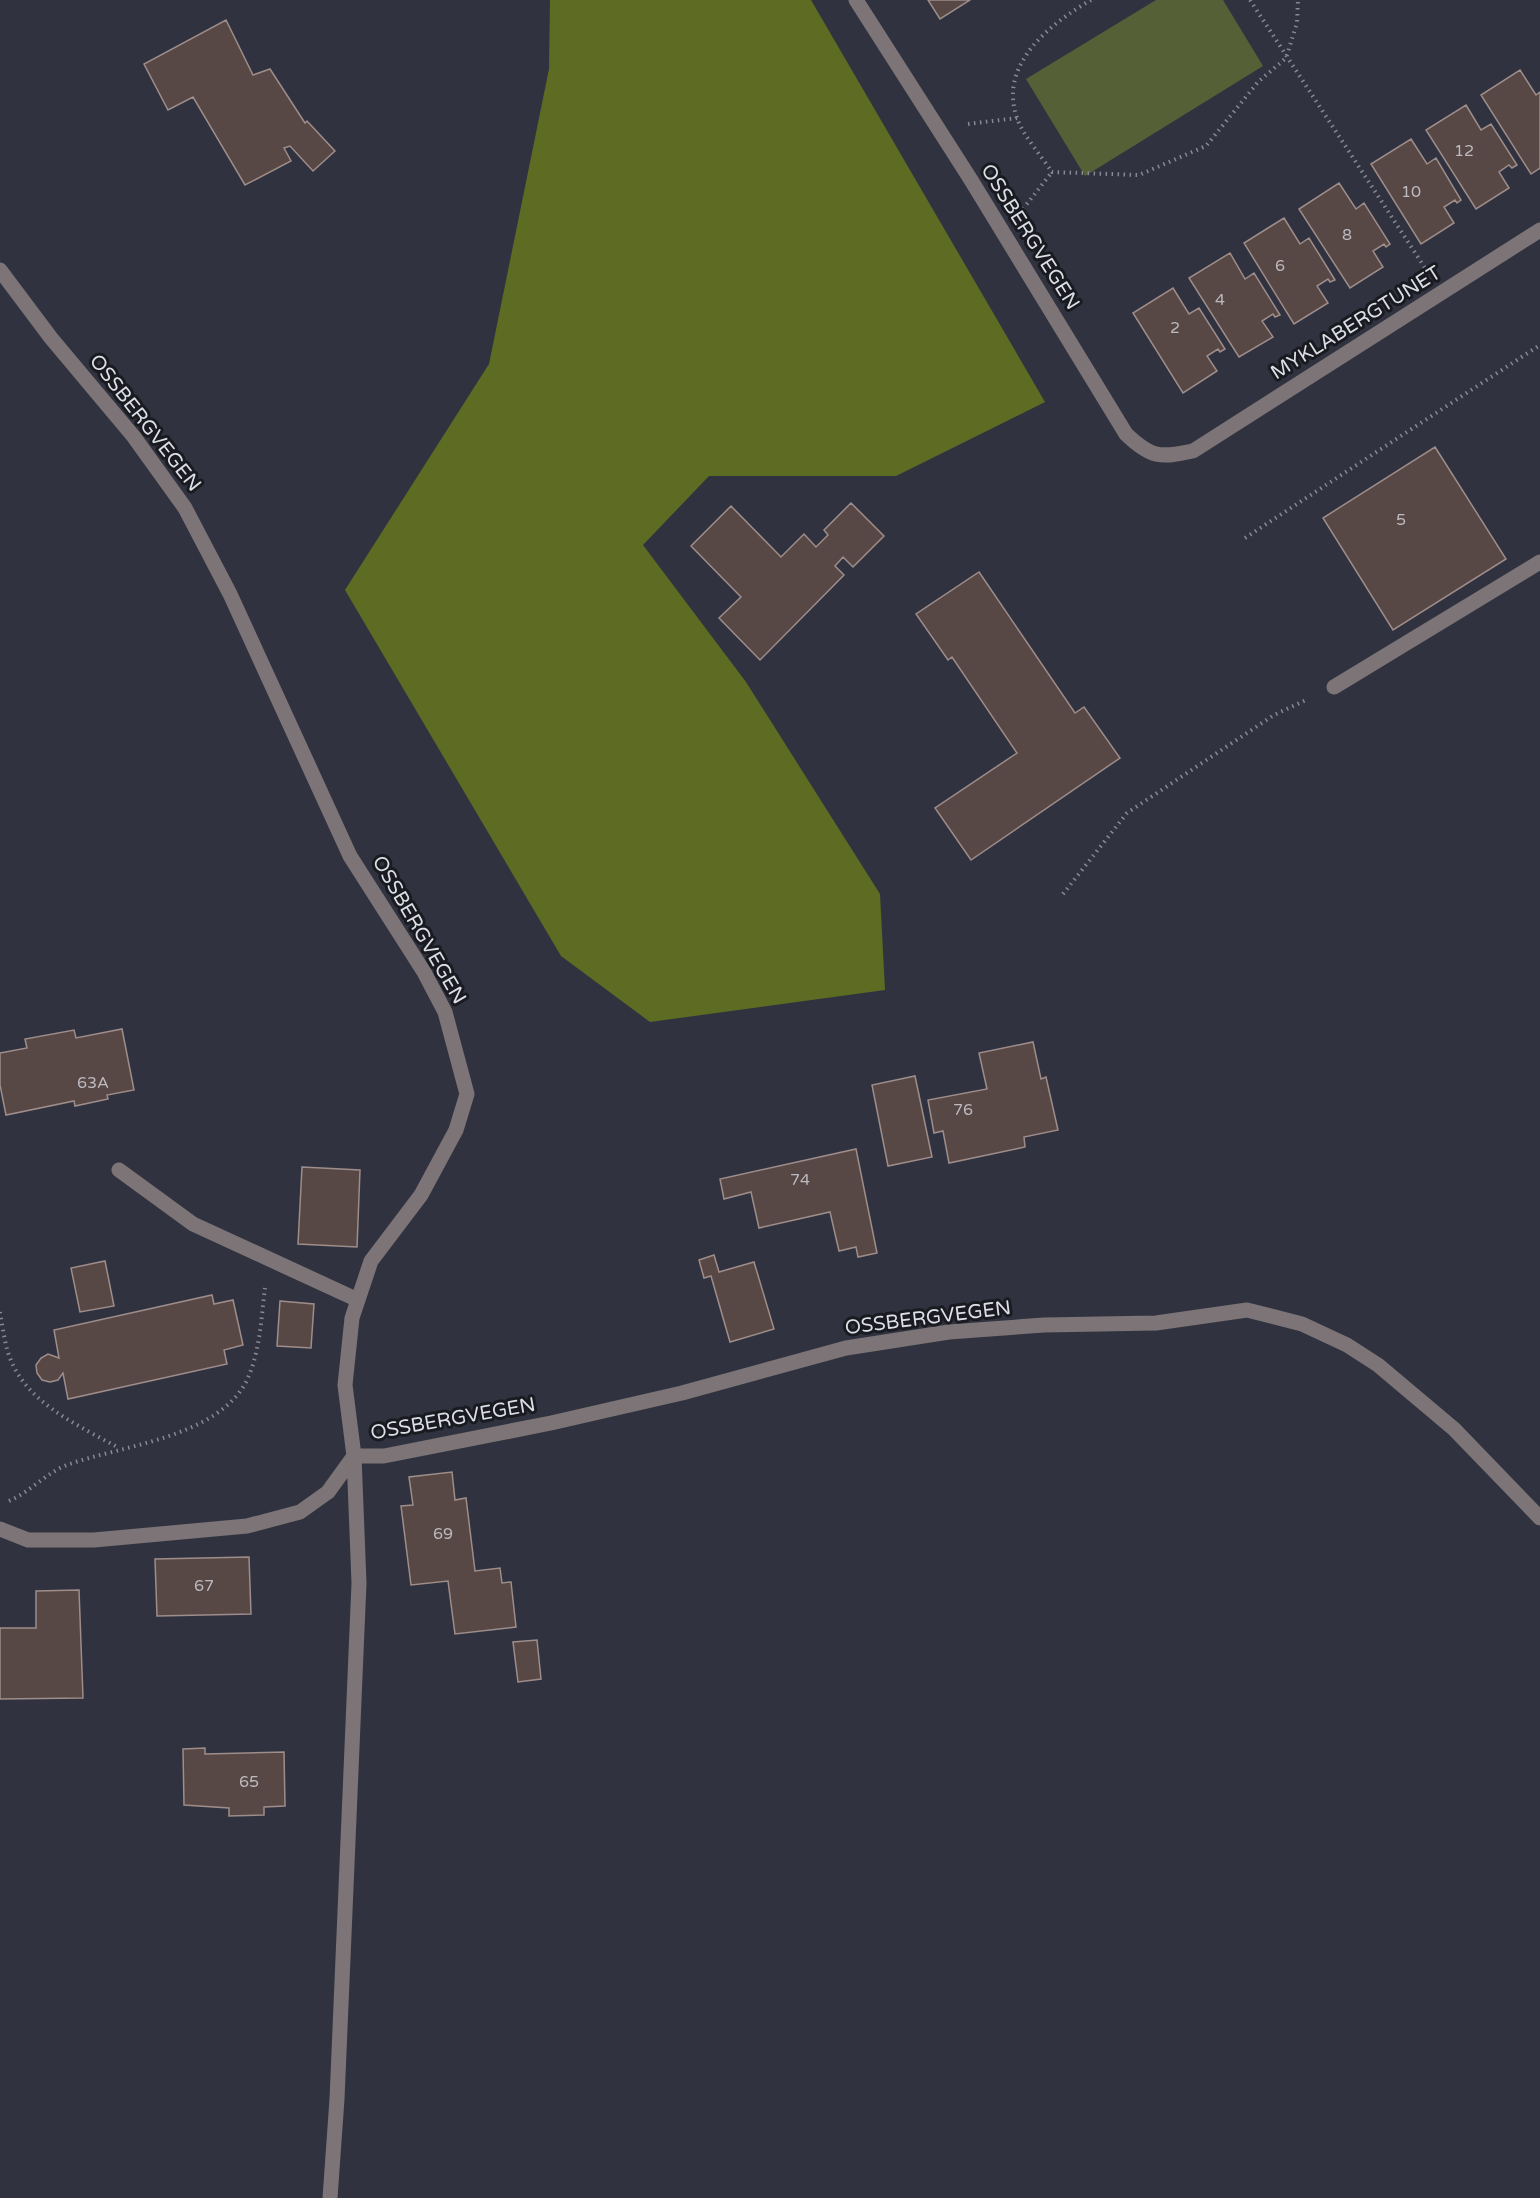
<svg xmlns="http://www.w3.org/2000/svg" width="1540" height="2198" font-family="'Varela Round',sans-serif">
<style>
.green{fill:#566037}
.forest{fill:#5d6b23}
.building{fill:#574846;stroke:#9e8d8a;stroke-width:1.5}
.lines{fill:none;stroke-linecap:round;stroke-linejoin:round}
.path{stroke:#878a94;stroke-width:4;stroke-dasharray:1.5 4.5;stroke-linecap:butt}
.minor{stroke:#7c7476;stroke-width:15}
.labels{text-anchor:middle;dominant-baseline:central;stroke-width:6;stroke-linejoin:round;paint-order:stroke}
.number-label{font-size:16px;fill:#bcb9bf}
.street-label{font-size:20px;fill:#dddfe7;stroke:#1a1b20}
</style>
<rect width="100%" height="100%" fill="#30333f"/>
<!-- green -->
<path class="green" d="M 1156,0 L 1223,0 L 1263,66 L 1085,176 L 1026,79 Z"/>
<!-- forest -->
<path class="forest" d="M 550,0 L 811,0 L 1045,402 L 896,476 L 709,476 L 643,545 L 746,682 L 880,894 L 885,990 L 650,1022 L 561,956 L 345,590 L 489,364 L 549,69 Z"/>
<!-- building -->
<path class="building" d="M 928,0 L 970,0 L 940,19 Z
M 226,20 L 253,75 L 270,69 L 305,123 L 307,121 L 335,151 L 313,171 L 290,146 L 284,148 L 291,161 L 245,185 L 193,97 L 168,110 L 144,64 Z
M 1520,70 L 1536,95 L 1540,92 L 1540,168 L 1531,174 L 1481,95 Z
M 1466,105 L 1481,130 L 1491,124 L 1517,165 L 1512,168 L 1509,165 L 1499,172 L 1509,188 L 1476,209 L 1426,130 Z
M 1411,139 L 1427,164 L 1436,158 L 1461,200 L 1457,203 L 1455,200 L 1444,207 L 1454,223 L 1421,244 L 1371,164 Z
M 1339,183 L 1356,209 L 1364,203 L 1390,244 L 1386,247 L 1384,244 L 1373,251 L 1383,267 L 1350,288 L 1299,209 Z
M 1284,218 L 1300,244 L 1309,238 L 1335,280 L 1330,282 L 1328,279 L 1317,286 L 1328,303 L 1294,324 L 1244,243 Z
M 1230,253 L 1245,279 L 1254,273 L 1280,315 L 1275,317 L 1273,314 L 1262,321 L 1273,337 L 1239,357 L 1189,278 Z
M 1173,288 L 1189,314 L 1199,308 L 1225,349 L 1220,352 L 1218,349 L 1207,356 L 1217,371 L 1183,393 L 1133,313 Z
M 1435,447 L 1506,559 L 1393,630 L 1323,518 Z
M 851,503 L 884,536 L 853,567 L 843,557 L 835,566 L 844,575 L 760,660 L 719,618 L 741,597 L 691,546 L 731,506 L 781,557 L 804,534 L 816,547 L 828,535 L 824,530 Z
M 979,572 L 1075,713 L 1084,707 L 1120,758 L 971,860 L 935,808 L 1017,753 L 952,657 L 948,660 L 916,614 Z
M 122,1029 L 134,1090 L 107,1095 L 108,1099 L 75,1106 L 74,1101 L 6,1115 L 0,1085 L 0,1053 L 27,1048 L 25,1039 L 74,1030 L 76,1038 Z
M 1033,1042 L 1041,1079 L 1046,1077 L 1058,1130 L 1024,1137 L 1025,1147 L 949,1163 L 943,1131 L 934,1133 L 928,1100 L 987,1089 L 979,1053 Z
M 915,1076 L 932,1157 L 888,1166 L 872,1085 Z
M 856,1149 L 877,1253 L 858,1257 L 856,1247 L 839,1251 L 830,1212 L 759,1228 L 751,1192 L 724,1199 L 720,1179 Z
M 302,1167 L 360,1170 L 357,1247 L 298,1244 Z
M 714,1255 L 719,1272 L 754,1262 L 774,1329 L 730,1342 L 711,1276 L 704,1278 L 699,1260 Z
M 105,1261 L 114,1306 L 80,1312 L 71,1268 Z
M 212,1295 L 214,1304 L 233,1300 L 243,1345 L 224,1350 L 227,1364 L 68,1399 L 63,1373 L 58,1380 L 50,1382 L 42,1380 L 37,1373 L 36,1365 L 41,1358 L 48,1354 L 59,1358 L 54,1330 Z
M 280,1301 L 314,1304 L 311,1348 L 277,1346 Z
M 452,1472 L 455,1500 L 466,1498 L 475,1571 L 500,1568 L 502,1583 L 511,1582 L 516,1627 L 455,1634 L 448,1581 L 411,1585 L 401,1506 L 413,1505 L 409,1477 Z
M 249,1557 L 251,1614 L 157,1616 L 155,1559 Z
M 79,1590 L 83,1698 L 0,1699 L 0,1628 L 36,1628 L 36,1591 Z
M 537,1640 L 541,1679 L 518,1682 L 513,1642 Z
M 205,1748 L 205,1754 L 284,1752 L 285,1806 L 264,1807 L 264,1815 L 229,1816 L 229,1808 L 184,1805 L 183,1749 Z"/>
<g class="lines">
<!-- path -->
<path class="path" d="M 1091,0 C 1050,24 998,64 1017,118 C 1022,134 1042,157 1052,172 L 1139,175 L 1206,146 L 1258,82 L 1286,58 L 1297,23 L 1298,0
M 1250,0 L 1425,268
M 968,124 L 1017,118
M 1023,209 L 1052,172
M 1245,538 L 1540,345
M 1063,894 L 1127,813 L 1274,715 L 1308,699
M 0,1312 C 2,1324 4,1337 7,1349 C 21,1401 76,1424 119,1448
M 9,1501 C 30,1492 46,1473 67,1465 C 122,1445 216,1438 246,1382 C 260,1354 261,1319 265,1288"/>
<!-- minor -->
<path class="minor" d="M 856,0 L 971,180 L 1126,434 C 1151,458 1160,458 1193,451 L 1540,230
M 0,270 L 51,338 L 134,437 L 185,508 L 230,594 L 350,856 L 424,972 L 445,1012 L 467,1094 L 456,1130 L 421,1195 L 371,1261 L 352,1318 L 345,1385 L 354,1456 L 359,1583 L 337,2099 L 330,2198
M 1334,687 L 1540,562
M 119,1170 L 193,1224 L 358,1300
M 354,1456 L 384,1456 L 551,1423 L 682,1393 L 846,1348 L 949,1332 L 1044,1325 L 1156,1323 L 1247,1310 L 1302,1324 L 1347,1345 L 1378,1365 L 1454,1429 L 1540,1518
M 0,1529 L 28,1540 L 94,1540 L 247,1526 L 300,1512 L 328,1492 L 354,1456"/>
</g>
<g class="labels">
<!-- number labels -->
<g class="number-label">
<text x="1464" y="151">12</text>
<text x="1411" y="192">10</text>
<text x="1347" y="235">8</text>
<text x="1280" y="266">6</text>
<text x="1220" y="300">4</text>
<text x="1175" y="328">2</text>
<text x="1401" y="520">5</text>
<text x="93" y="1083">63A</text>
<text x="963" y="1110">76</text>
<text x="800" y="1180">74</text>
<text x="443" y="1534">69</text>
<text x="204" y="1586">67</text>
<text x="249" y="1782">65</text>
</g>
<!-- street labels -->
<g class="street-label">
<text transform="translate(1030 237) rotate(58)">OSSBERGVEGEN</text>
<text transform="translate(1356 323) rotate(-32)">MYKLABERGTUNET</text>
<text transform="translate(145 423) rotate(52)">OSSBERGVEGEN</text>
<text transform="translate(419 930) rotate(60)">OSSBERGVEGEN</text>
<text transform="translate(928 1318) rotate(-7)">OSSBERGVEGEN</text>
<text transform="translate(453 1419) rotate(-10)">OSSBERGVEGEN</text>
</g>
</g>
</svg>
